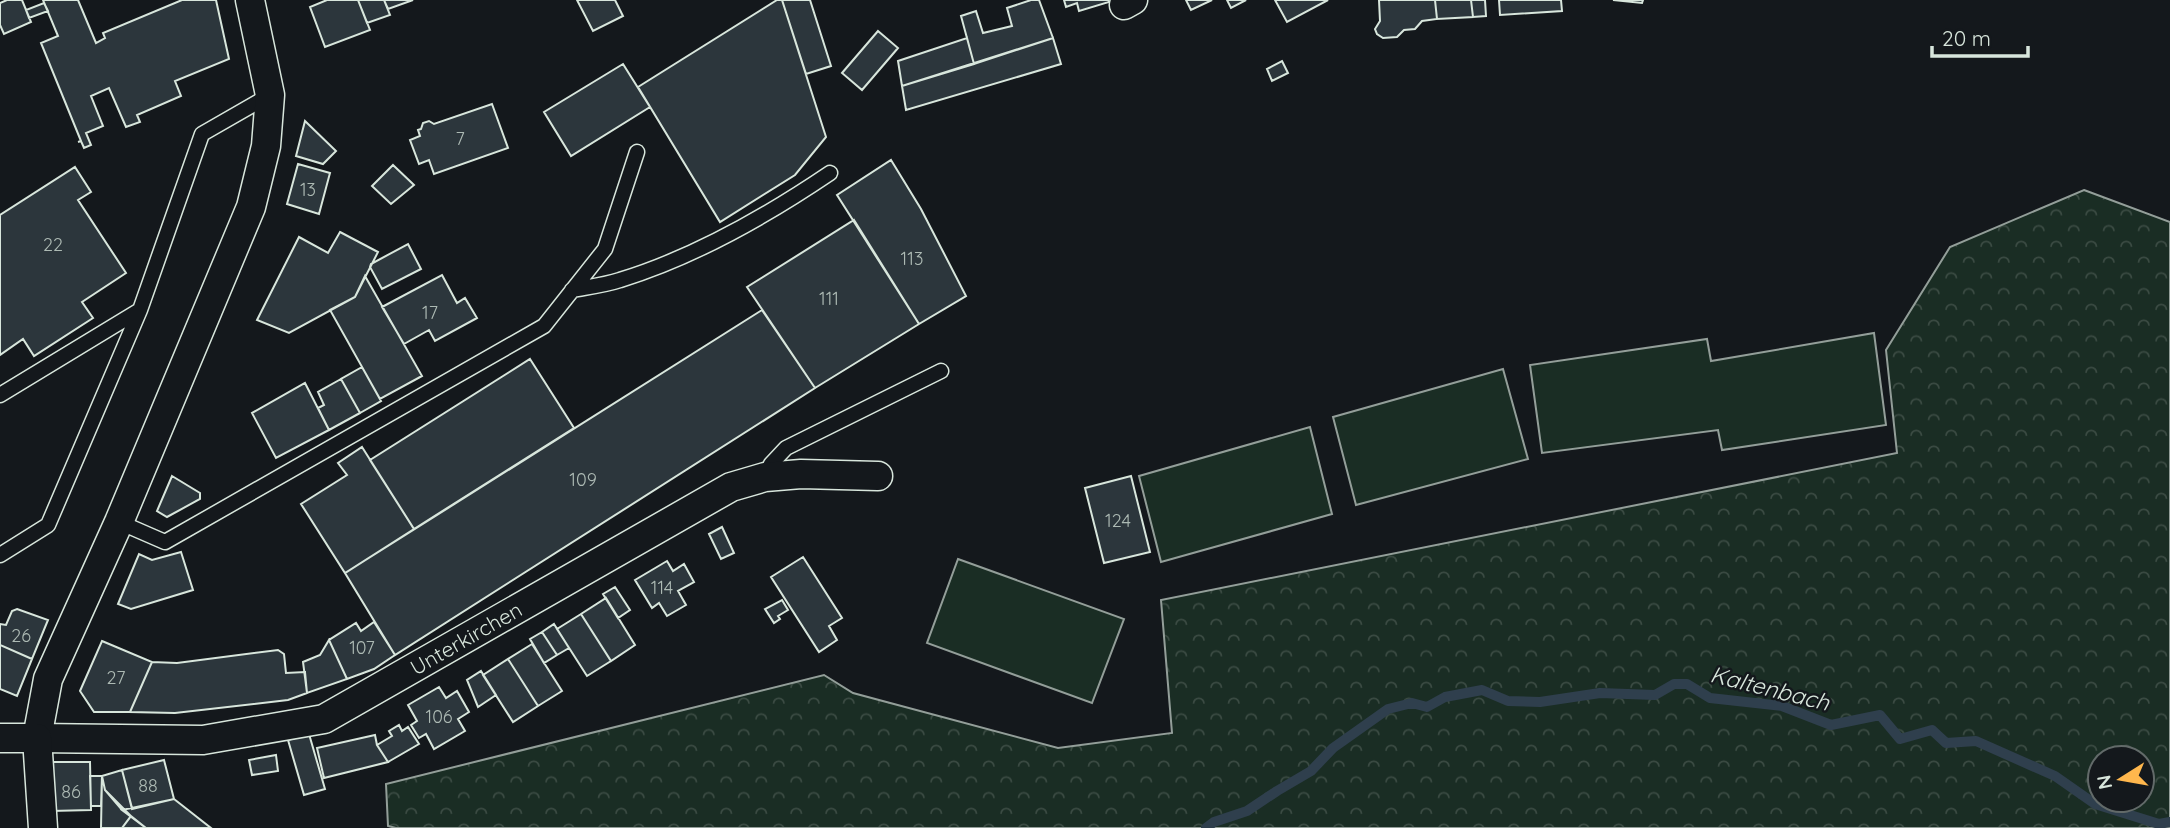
<svg xmlns="http://www.w3.org/2000/svg" width="2170" height="828" font-family="Quicksand,sans-serif">
<style>
.forest{fill:url(#forest-crowns);stroke:#939e99;stroke-width:2;fill-rule:evenodd}
.pitch{fill:#1a2d24;stroke:#939e99;stroke-width:2}
.lines{fill:none;stroke-linecap:round;stroke-linejoin:round}
.stream{stroke:#2f3f4d;stroke-width:10}
.building{fill:#2c363c;stroke:#d8e6dc;stroke-width:2}
.lane-casing{stroke:#d8e6dc;stroke-width:17}
.street-casing{stroke:#d8e6dc;stroke-width:31}
.lane{stroke:#14181c;stroke-width:14}
.street{stroke:#14181c;stroke-width:28}
.labels{text-anchor:middle;dominant-baseline:central;stroke-width:5;stroke-linejoin:round;paint-order:stroke}
.number-label{font-size:18px;fill:#adbab4}
.street-label{font-size:21px;fill:#d8e6dc;stroke:#14181c}
.water-label{font-size:23px;font-style:italic;fill:#d8e6dc;stroke:#14181c}
</style>
<defs>
<pattern id="forest-crowns" width="20" height="18" patternUnits="userSpaceOnUse" patternTransform="scale(1.75)"><rect width="20" height="18" fill="#1a2d24"/><path d="M2 6a3 3 0 1 1 6 0M12 15a3 3 0 1 1 6 0" fill="none" stroke="#3b4b43"/></pattern>
</defs>
<rect width="100%" height="100%" fill="#14181c"/>
<!-- forest -->
<path class="forest" d="M 2084,190 L 2170,222 L 2170,828 L 396,828 L 388,826 L 386,784 L 824,675 L 853,693 L 1058,748 L 1172,733 L 1161,600 L 1897,453 L 1886,350 L 1950,247 ZM 2100,758 L 2142,758 L 2142,800 L 2100,800 Z"/>
<!-- pitch -->
<path class="pitch" d="M 1874,333 L 1886,425 L 1722,450 L 1718,430 L 1542,453 L 1530,365 L 1707,339 L 1711,361 Z
M 1503,369 L 1528,459 L 1356,505 L 1333,417 Z
M 1310,427 L 1332,514 L 1161,562 L 1139,476 Z
M 958,559 L 1124,619 L 1092,703 L 927,643 Z"/>
<g class="lines">
<!-- stream -->
<path class="stream" d="M 1206,828 L 1214,822 L 1247,811 L 1277,791 L 1311,771 L 1333,748 L 1388,709 L 1412,703 L 1427,707 L 1445,697 L 1482,690 L 1508,701 L 1540,702 L 1600,693 L 1655,695 L 1674,684 L 1687,684 L 1710,698 L 1782,706 L 1831,725 L 1880,715 L 1900,739 L 1932,730 L 1946,743 L 1976,741 L 2055,776 L 2095,804 L 2159,824 L 2170,822"/>
</g>
<!-- building -->
<path class="building" d="M 7,0 L 22,0 L 31,22 L 4,34 L 0,25 L 0,3 Z
M 43,0 L 78,0 L 96,43 L 105,38 L 103,33 L 182,0 L 216,0 L 229,59 L 175,81 L 181,96 L 137,115 L 140,122 L 126,127 L 109,88 L 91,96 L 103,126 L 86,133 L 91,145 L 84,148 L 81,141 L 78,142 L 81,141 L 41,43 L 58,36 Z
M 327,0 L 358,0 L 370,30 L 325,47 L 310,7 Z
M 358,0 L 384,0 L 390,15 L 367,23 Z
M 384,0 L 413,0 L 388,9 Z
M 577,0 L 615,0 L 623,16 L 593,31 Z
M 777,0 L 782,0 L 826,137 L 795,175 L 720,222 L 638,87 Z
M 782,0 L 810,0 L 831,66 L 806,74 Z
M 1031,0 L 1039,0 L 1053,38 L 974,64 L 961,16 L 976,11 L 983,33 L 1012,26 L 1007,8 Z
M 1064,0 L 1108,0 L 1109,2 L 1079,11 L 1077,3 L 1066,7 Z
M 1186,0 L 1212,0 L 1191,10 Z
M 1227,0 L 1246,0 L 1231,8 Z
M 1275,0 L 1328,0 L 1287,22 Z
M 1379,0 L 1435,0 L 1437,19 L 1422,21 L 1415,29 L 1404,30 L 1397,37 L 1383,38 L 1377,34 L 1375,29 L 1380,21 Z
M 1435,0 L 1471,0 L 1473,17 L 1437,19 Z
M 1471,0 L 1485,0 L 1486,16 L 1473,17 Z
M 1499,0 L 1561,0 L 1562,11 L 1500,15 Z
M 1613,0 L 1643,0 L 1642,3 Z
M 44,3 L 48,11 L 29,18 L 26,10 Z
M 878,31 L 898,48 L 862,90 L 842,73 Z
M 967,38 L 974,64 L 902,86 L 898,61 Z
M 1053,38 L 1061,64 L 906,110 L 902,86 Z
M 1282,61 L 1288,73 L 1272,81 L 1267,69 Z
M 623,64 L 650,107 L 571,156 L 544,112 Z
M 492,104 L 508,148 L 434,174 L 429,160 L 419,164 L 410,140 L 420,136 L 418,130 L 421,129 L 423,123 L 429,121 L 434,124 Z
M 305,121 L 336,151 L 323,164 L 296,156 Z
M 891,160 L 921,209 L 966,296 L 919,324 L 837,195 Z
M 298,164 L 330,173 L 319,214 L 287,204 Z
M 393,165 L 414,185 L 391,204 L 372,186 Z
M 75,167 L 91,192 L 78,200 L 126,273 L 82,302 L 93,318 L 34,356 L 23,339 L 0,355 L 0,215 Z
M 854,220 L 919,324 L 815,388 L 747,287 Z
M 340,232 L 378,252 L 355,297 L 289,333 L 257,320 L 299,237 L 328,253 Z
M 408,244 L 421,269 L 382,289 L 370,267 L 371,264 Z
M 442,275 L 457,303 L 465,298 L 477,318 L 435,341 L 429,330 L 404,344 L 382,307 Z
M 365,276 L 422,376 L 380,399 L 330,310 L 355,297 Z
M 762,310 L 815,388 L 395,655 L 345,573 Z
M 530,359 L 574,428 L 414,529 L 370,460 Z
M 362,367 L 381,401 L 360,413 L 341,379 Z
M 341,379 L 360,413 L 329,430 L 318,408 L 324,405 L 318,392 Z
M 305,383 L 329,430 L 276,458 L 252,413 Z
M 362,447 L 414,529 L 345,573 L 301,504 L 347,475 L 338,463 Z
M 172,476 L 200,493 L 200,499 L 167,517 L 157,511 Z
M 1131,476 L 1150,552 L 1104,563 L 1085,488 Z
M 722,527 L 734,553 L 721,559 L 709,534 Z
M 181,552 L 193,590 L 131,609 L 118,604 L 139,554 L 152,560 Z
M 803,557 L 842,618 L 829,626 L 837,640 L 819,652 L 771,577 Z
M 667,561 L 673,571 L 684,564 L 694,582 L 678,591 L 686,605 L 667,616 L 659,603 L 652,608 L 635,580 Z
M 615,587 L 630,610 L 618,618 L 603,594 Z
M 606,598 L 635,645 L 611,661 L 581,614 Z
M 782,600 L 788,610 L 778,616 L 780,619 L 774,623 L 765,609 Z
M 17,609 L 48,620 L 32,659 L 0,645 L 0,624 L 6,625 L 12,611 Z
M 581,614 L 611,661 L 587,676 L 557,629 Z
M 374,622 L 395,655 L 374,669 L 347,679 L 329,640 L 356,623 L 361,631 Z
M 554,624 L 569,648 L 557,655 L 542,632 Z
M 542,632 L 557,655 L 544,663 L 530,639 Z
M 329,640 L 347,679 L 307,693 L 303,662 L 320,655 Z
M 102,641 L 152,662 L 130,712 L 94,712 L 80,691 Z
M 532,644 L 562,691 L 538,706 L 508,659 Z
M 0,645 L 32,659 L 17,696 L 0,689 Z
M 278,650 L 284,654 L 286,673 L 305,672 L 307,693 L 288,700 L 175,713 L 130,712 L 152,662 L 177,663 Z
M 508,659 L 538,706 L 513,722 L 483,675 Z
M 481,671 L 496,695 L 478,707 L 467,680 Z
M 439,687 L 446,698 L 457,691 L 469,712 L 458,719 L 465,731 L 434,749 L 426,734 L 419,738 L 411,725 L 417,721 L 408,705 Z
M 399,725 L 402,731 L 408,727 L 419,744 L 388,762 L 377,745 L 392,736 L 389,731 Z
M 309,734 L 325,789 L 304,795 L 288,740 Z
M 375,735 L 377,745 L 388,762 L 324,778 L 317,748 Z
M 276,755 L 278,771 L 252,775 L 249,760 Z
M 164,760 L 174,799 L 132,809 L 122,770 Z
M 51,762 L 90,762 L 91,810 L 51,811 Z
M 122,770 L 132,808 L 122,810 L 105,790 L 102,776 Z
M 90,776 L 102,776 L 101,806 L 91,806 Z
M 102,776 L 105,790 L 131,816 L 122,828 L 101,828 Z
M 174,799 L 211,828 L 146,828 L 122,810 Z
M 131,816 L 146,828 L 122,828 Z"/>
<g class="lines">
<!-- lane casing -->
<g class="lane-casing">
<path id="lane" d="M 572,290 C 588,287 605,285 620,280 C 695,257 765,217 830,173
M 0,395 L 140,310
M 765,477 L 771,464 L 786,448 L 941,371
M 119,522 L 165,542 L 544,326 L 605,249 L 637,152
M 0,555 L 48,525 L 140,310 L 202,134 L 270,95"/>
</g>
<!-- street casing -->
<g class="street-casing">
<g id="street">
<path id="s1" d="M 250,0 L 270,95 L 266,146 L 251,207 L 119,522 L 48,679 L 37,738 L 203,740 L 324,719 L 731,487 L 765,477 L 801,474 L 878,476"/>
<path d="M 1124,5 L 1133,0"/>
<path d="M 0,738 L 37,738 L 43,828"/>
</g>
</g>
<!-- lane -->
<use href="#lane" class="lane"/>
<!-- street -->
<use href="#street" class="street"/>
</g>
<g class="labels">
<!-- number labels -->
<g class="number-label">
<text x="460" y="138">7</text>
<text x="308" y="189">13</text>
<text x="53" y="244">22</text>
<text x="912" y="258">113</text>
<text x="829" y="298">111</text>
<text x="430" y="312">17</text>
<text x="583" y="479">109</text>
<text x="1118" y="520">124</text>
<text x="662" y="587">114</text>
<text x="21" y="635">26</text>
<text x="362" y="647">107</text>
<text x="116" y="677">27</text>
<text x="439" y="716">106</text>
<text x="148" y="785">88</text>
<text x="71" y="791">86</text>
</g>
<!-- street labels -->
<g class="street-label">
<text stroke="none"><textPath href="#s1" startOffset="1237">Unterkirchen</textPath></text>
</g>
<!-- water labels -->
<g class="water-label">
<text transform="translate(1770 688) rotate(14)">Kaltenbach</text>
</g>
</g>
<!-- north arrow -->
<g transform="translate(2121 779) rotate(259)"><circle r="33" fill="#14181c" stroke="#626a69" stroke-width="2"/>
<path d="M0-5L12 26L0 18L-12 26Z" fill="#ffb74d"/>
<text y="-10" font-size="19" font-weight="bold" text-anchor="middle" fill="#d8e6dc">N</text>
</g>
<!-- scale -->
<path d="M1932 46v10h96v-10" fill="none" stroke="#d8e6dc" stroke-width="3.5"/>
<text x="1942" y="46" font-size="21" fill="#d8e6dc" stroke="#14181c" stroke-width="5" paint-order="stroke">20 m</text>
</svg>
